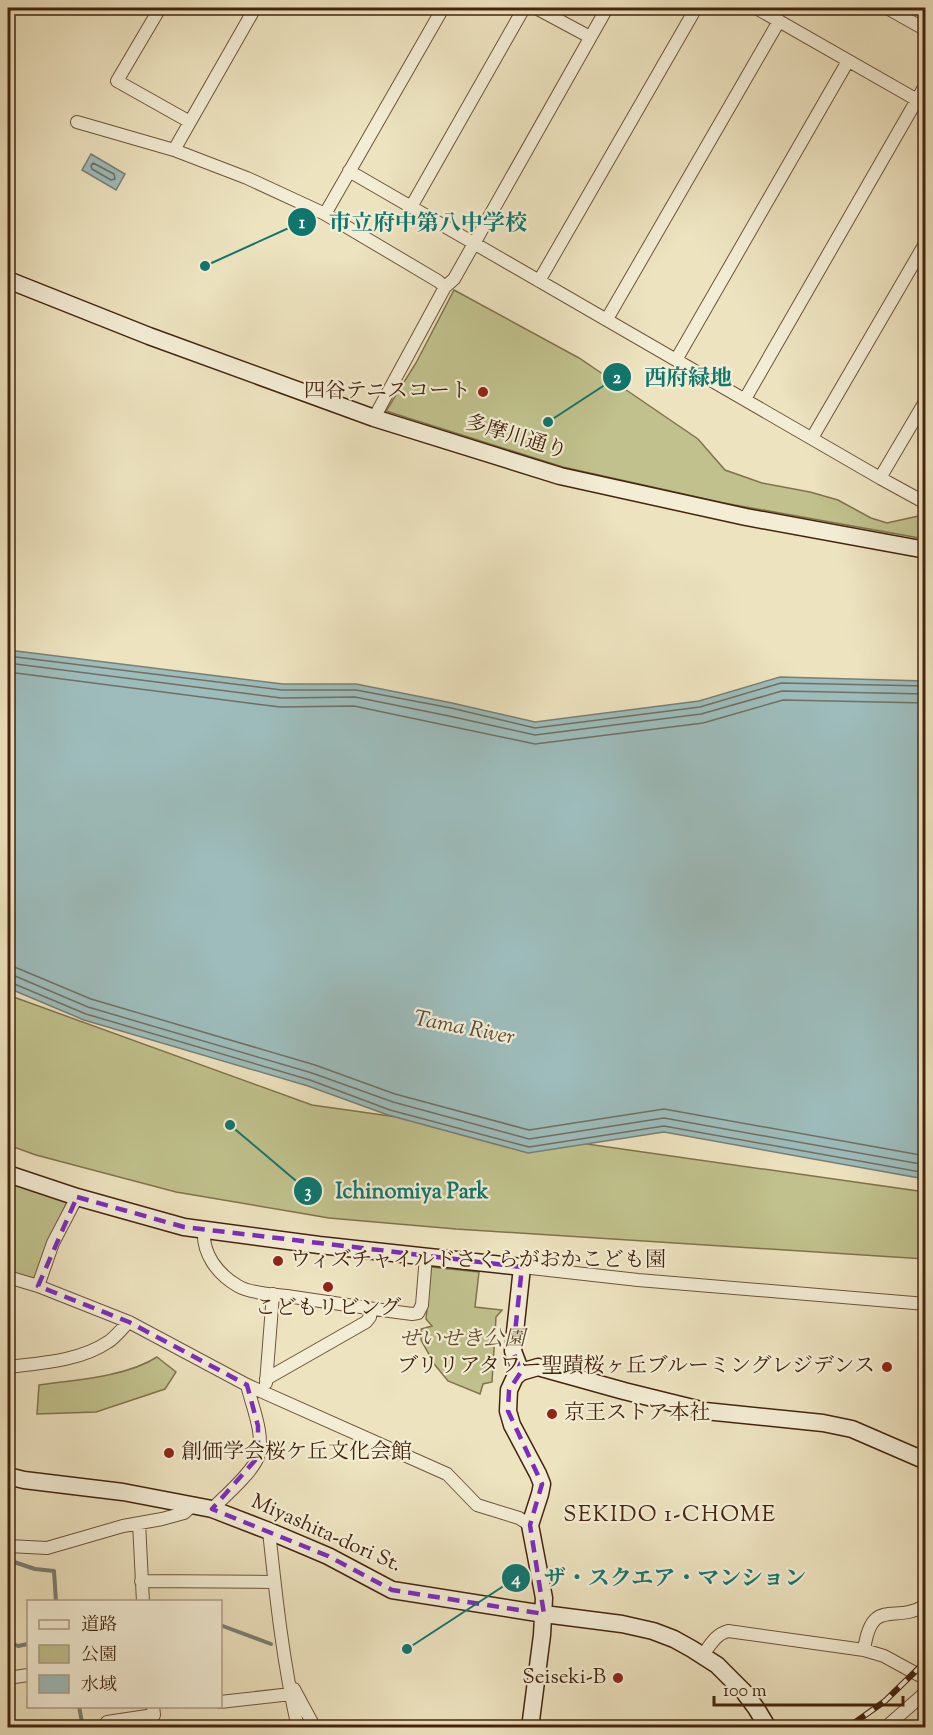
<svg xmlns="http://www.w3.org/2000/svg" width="933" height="1735" font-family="'Sorts Mill Goudy','Noto Serif JP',serif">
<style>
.green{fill:#c0c18c;stroke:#82724c;stroke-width:1.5}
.water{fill:#9dbcbb;stroke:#797f75;stroke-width:1.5}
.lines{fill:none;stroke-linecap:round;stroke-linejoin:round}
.shore{stroke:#707064;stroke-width:1.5}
.stream{stroke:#797f75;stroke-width:4}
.street-casing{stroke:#6e543a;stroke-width:14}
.secondary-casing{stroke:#44240d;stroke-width:19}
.street{stroke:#f3edd5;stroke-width:12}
.secondary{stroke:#f3edd5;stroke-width:16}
.rail-casing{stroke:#44240d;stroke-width:6}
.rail{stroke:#f3edd5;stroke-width:4;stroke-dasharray:11;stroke-linecap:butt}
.marked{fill:none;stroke:#7b2cbf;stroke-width:4.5;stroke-dasharray:12 8;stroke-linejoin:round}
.poi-dot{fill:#8f2418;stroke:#f3edd5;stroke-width:2}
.labels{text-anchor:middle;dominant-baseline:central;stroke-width:4.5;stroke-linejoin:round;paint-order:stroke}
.poi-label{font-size:21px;fill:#44240d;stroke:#f3edd5;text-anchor:end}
.street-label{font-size:21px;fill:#44240d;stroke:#f3edd5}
.park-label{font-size:21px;font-style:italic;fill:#634b2d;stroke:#f3edd5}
.water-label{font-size:22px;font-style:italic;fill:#5a4a38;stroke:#f3edd5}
.neighbourhood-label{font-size:22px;letter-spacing:1.5px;fill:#44240d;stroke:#f3edd5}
.leader{fill:none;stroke:#0f766e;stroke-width:2}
.callout-dot{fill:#0f766e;stroke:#f3edd5;stroke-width:2}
.mark-label{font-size:18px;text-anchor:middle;font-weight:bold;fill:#fff}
.callout-label{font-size:22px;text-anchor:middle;font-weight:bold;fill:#0f766e;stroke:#f3edd5;stroke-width:4.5;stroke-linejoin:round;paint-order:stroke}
</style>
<rect width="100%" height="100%" fill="#ede3bf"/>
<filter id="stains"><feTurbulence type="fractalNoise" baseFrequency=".00333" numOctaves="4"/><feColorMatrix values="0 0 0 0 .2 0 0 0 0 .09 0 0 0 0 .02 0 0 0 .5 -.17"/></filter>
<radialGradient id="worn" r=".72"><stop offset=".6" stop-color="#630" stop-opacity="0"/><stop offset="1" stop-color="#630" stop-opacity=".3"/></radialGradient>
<!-- green -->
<path class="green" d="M 454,290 L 579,358 L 616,383 L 698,439 L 725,470 L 762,483 L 810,492 L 838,500 L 871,518 L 887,523 L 923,515 L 925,508 L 925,539 L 724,503 L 563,467 L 386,411 L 416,363 Z
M 8,995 L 312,1105 L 925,1192 L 925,1259 L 456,1229 L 329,1218 L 176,1192 L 36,1155 L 8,1145 Z
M 8,1175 L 68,1198 L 38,1286 L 8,1276 Z
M 431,1267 L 479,1272 L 475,1307 L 502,1310 L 496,1317 L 492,1382 L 483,1384 L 480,1394 L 448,1381 L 435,1365 L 421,1340 L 421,1329 L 432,1326 L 426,1319 Z
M 157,1357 L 176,1372 L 165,1389 L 96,1412 L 37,1414 L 39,1385 C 75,1380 126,1377 157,1357 Z"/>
<!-- water -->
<path class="water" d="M 91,154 L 125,174 L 116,190 L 82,170 Z
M 8,650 L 283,684 L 356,684 L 452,703 L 535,722 L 699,701 L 780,677 L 925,681 L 925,1179 L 664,1132 L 528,1153 L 388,1115 L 308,1086 L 84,1020 L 8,988 Z"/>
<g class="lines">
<!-- shore -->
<path class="shore" d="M 93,163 L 114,174 L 115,179 L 111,180 L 92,169 L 91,166 Z
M 8,656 L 282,690 L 356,690 L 451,708 L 535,728 L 700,707 L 781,683 L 926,686
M 8,663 L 281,698 L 355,697 L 449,716 L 535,735 L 701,714 L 782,691 L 926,694
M 8,672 L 280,707 L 354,706 L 535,744 L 703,723 L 783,700 L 926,703
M 8,966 L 17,968 L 91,999 L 315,1065 L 395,1094 L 529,1130 L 664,1109 L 926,1156
M 8,975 L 15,976 L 88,1007 L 312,1073 L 393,1102 L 529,1139 L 664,1118 L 926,1165
M 8,983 L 12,983 L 86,1014 L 310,1080 L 390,1110 L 529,1147 L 664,1126 L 926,1173"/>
<!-- stream -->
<path class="stream" d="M 8,1560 L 35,1569 L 54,1571 L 56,1602
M 220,1625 L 271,1644
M 8,1642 L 18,1646 L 28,1644
M 79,1706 L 83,1728"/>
<!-- street casing -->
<g class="street-casing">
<path id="street" d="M 160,8 L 117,81 L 190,122
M 536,8 L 590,37
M 756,8 L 926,105
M 887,8 L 926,30
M 77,122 L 174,150 L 247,178 L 325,214 L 438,281 L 445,287
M 174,150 L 255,8
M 349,171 L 880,478 L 922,501 L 926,500
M 411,207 L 524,8
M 325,214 L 443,8
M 539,281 L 696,8
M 607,319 L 779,21
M 676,360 L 848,61
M 745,399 L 926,84
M 374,418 L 445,287 L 454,279 L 607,8
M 812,438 L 926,242
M 880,478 L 926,400
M 204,1230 C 202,1253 217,1274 238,1286 C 247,1292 275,1295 287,1296 C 329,1302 370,1309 412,1314 L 418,1313 L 422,1305 L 426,1256
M 522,1267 L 638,1280 L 926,1304
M 8,1277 L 38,1286 L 129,1322 L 247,1385 L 447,1474 L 477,1505 L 519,1518 L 530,1525
M 38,1286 L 53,1243 L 77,1197
M 8,1367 C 41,1363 80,1361 108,1342 C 116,1337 122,1328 129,1322
M 266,1379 L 366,1322 L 370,1317 L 371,1309
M 266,1383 L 273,1294
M 212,1509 C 224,1497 252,1473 258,1457 C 265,1435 252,1406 247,1385
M 139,1523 L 143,1602
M 269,1531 C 276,1597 283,1663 298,1728
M 8,1546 L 47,1548 L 123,1526 L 162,1519 L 184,1513 L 192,1506
M 141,1581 L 274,1582
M 864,1650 C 872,1595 894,1625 926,1605
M 703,1655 C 710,1645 716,1634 728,1631 L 864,1650 L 884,1656 L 926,1679
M 8,1678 L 28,1675
M 294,1689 L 315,1728
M 220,1702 L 291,1694
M 107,1722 L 154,1715 L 153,1706
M 885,1728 L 926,1692"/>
</g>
<!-- secondary casing -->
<g class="secondary-casing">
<path id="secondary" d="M 8,280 L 149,336 L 374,418 L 560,476 L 746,517 L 926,550
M 8,1174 L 77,1197 L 184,1227 L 319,1245 L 522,1267 L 513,1351 L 521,1372
M 8,1476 L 24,1480 L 123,1492 L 212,1509 L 269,1531 L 328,1556 L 392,1590 L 544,1614 L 622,1624 L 653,1631 L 674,1639 L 692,1649 L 717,1665 L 744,1692 L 756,1708 L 768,1728
M 530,1728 L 542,1635 L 544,1598 L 530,1525 L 540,1494 L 542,1484 L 538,1474 L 512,1425 L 508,1411 L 509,1390 L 515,1377 L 521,1372 L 538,1367 L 624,1391 L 705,1411 L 823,1423 L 852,1429 L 926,1461"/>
</g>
<!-- street -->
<use href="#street" class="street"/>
<!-- secondary -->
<use href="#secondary" class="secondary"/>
<!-- rail casing -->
<g class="rail-casing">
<path id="rail" d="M 847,1728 L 885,1701 L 926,1661"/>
</g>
<!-- rail -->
<use href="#rail" class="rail"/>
</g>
<!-- marked area -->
<path class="marked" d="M 77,1197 L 184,1227 L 522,1267 L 513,1351 L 521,1372 L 509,1390 L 508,1411 L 542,1484 L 530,1525 L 544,1614 L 392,1590 L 328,1556 L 212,1509 L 258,1457 L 258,1426 L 247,1385 L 129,1322 L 38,1286 Z"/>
<!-- markers -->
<g class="poi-dot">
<circle cx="483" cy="392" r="6"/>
<circle cx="278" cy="1261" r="6"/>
<circle cx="328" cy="1287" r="6"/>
<circle cx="887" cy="1367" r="6"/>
<circle cx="552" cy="1414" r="6"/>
<circle cx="169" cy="1453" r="6"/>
<circle cx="618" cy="1678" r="6"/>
</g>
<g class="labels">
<!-- poi labels -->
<g class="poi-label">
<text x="471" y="392">四谷テニスコート</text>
<text x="290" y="1261" text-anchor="start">ウィズチャイルドさくらがおかこども園</text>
<text x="328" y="1309" text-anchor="middle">こどもリビング</text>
<text x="875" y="1367">ブリリアタワー聖蹟桜ヶ丘ブルーミングレジデンス</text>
<text x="564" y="1414" text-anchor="start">京王ストア本社</text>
<text x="181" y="1453" text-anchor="start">創価学会桜ケ丘文化会館</text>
<text x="606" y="1678">Seiseki-B</text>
</g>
<!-- street labels -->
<g class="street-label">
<text transform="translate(516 438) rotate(17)">多摩川通り</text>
<text transform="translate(326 1534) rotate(24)">Miyashita-dori St.</text>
</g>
<!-- park labels -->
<g class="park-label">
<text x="462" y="1340">せいせき公園</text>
</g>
<!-- water labels -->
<g class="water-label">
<text transform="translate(464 1029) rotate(11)">Tama River</text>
</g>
<!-- neighbourhood labels -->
<g class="neighbourhood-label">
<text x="670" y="1516">SEKIDO 1-CHOME</text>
</g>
</g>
<!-- callouts -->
<path class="leader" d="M205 266L302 222M548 422L617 377M230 1125L308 1191M407 1649L516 1578"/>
<g class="callout-dot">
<circle cx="205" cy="266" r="6"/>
<circle cx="548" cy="422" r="6"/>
<circle cx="230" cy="1125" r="6"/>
<circle cx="407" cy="1649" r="6"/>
<circle cx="302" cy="222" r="15"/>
<circle cx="617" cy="377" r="15"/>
<circle cx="308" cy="1191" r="15"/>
<circle cx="516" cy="1578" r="15"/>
</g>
<g class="mark-label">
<text x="302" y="228">1</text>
<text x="617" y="383">2</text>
<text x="308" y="1197">3</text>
<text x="516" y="1584">4</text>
</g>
<g class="callout-label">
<text x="428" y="230">市立府中第八中学校</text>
<text x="688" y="385">西府緑地</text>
<text x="412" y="1198">Ichinomiya Park</text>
<text x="675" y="1585">ザ・スクエア・マンション</text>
</g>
<!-- margin -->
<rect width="933" height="1735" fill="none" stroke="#ede3bf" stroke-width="30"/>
<rect x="9" y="9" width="915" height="1717" fill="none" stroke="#44240d" stroke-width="3"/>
<rect x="15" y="15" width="903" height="1705" fill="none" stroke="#44240d" stroke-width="1.5"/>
<!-- legend -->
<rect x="27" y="1600" width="195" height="108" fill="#f3edd5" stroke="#ad9d85" stroke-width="1.5"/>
<rect x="39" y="1620" width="30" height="9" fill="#f3edd5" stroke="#ad9d85" stroke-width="1.5"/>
<text x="81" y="1630" font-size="18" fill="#44240d">道路</text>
<rect x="39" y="1645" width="30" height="18" fill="#c0c18c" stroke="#ad9d85" stroke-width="1.5"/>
<text x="81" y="1660" font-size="18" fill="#44240d">公園</text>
<rect x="39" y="1675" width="30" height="18" fill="#9dbcbb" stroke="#ad9d85" stroke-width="1.5"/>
<text x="81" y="1690" font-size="18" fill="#44240d">水域</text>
<!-- scale -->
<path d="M714 1696v9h189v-9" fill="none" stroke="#44240d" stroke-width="3"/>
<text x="723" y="1696" font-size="18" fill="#44240d" stroke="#f3edd5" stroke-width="4.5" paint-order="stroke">100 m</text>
<rect width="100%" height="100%" filter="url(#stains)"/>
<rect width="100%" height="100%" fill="url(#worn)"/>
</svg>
